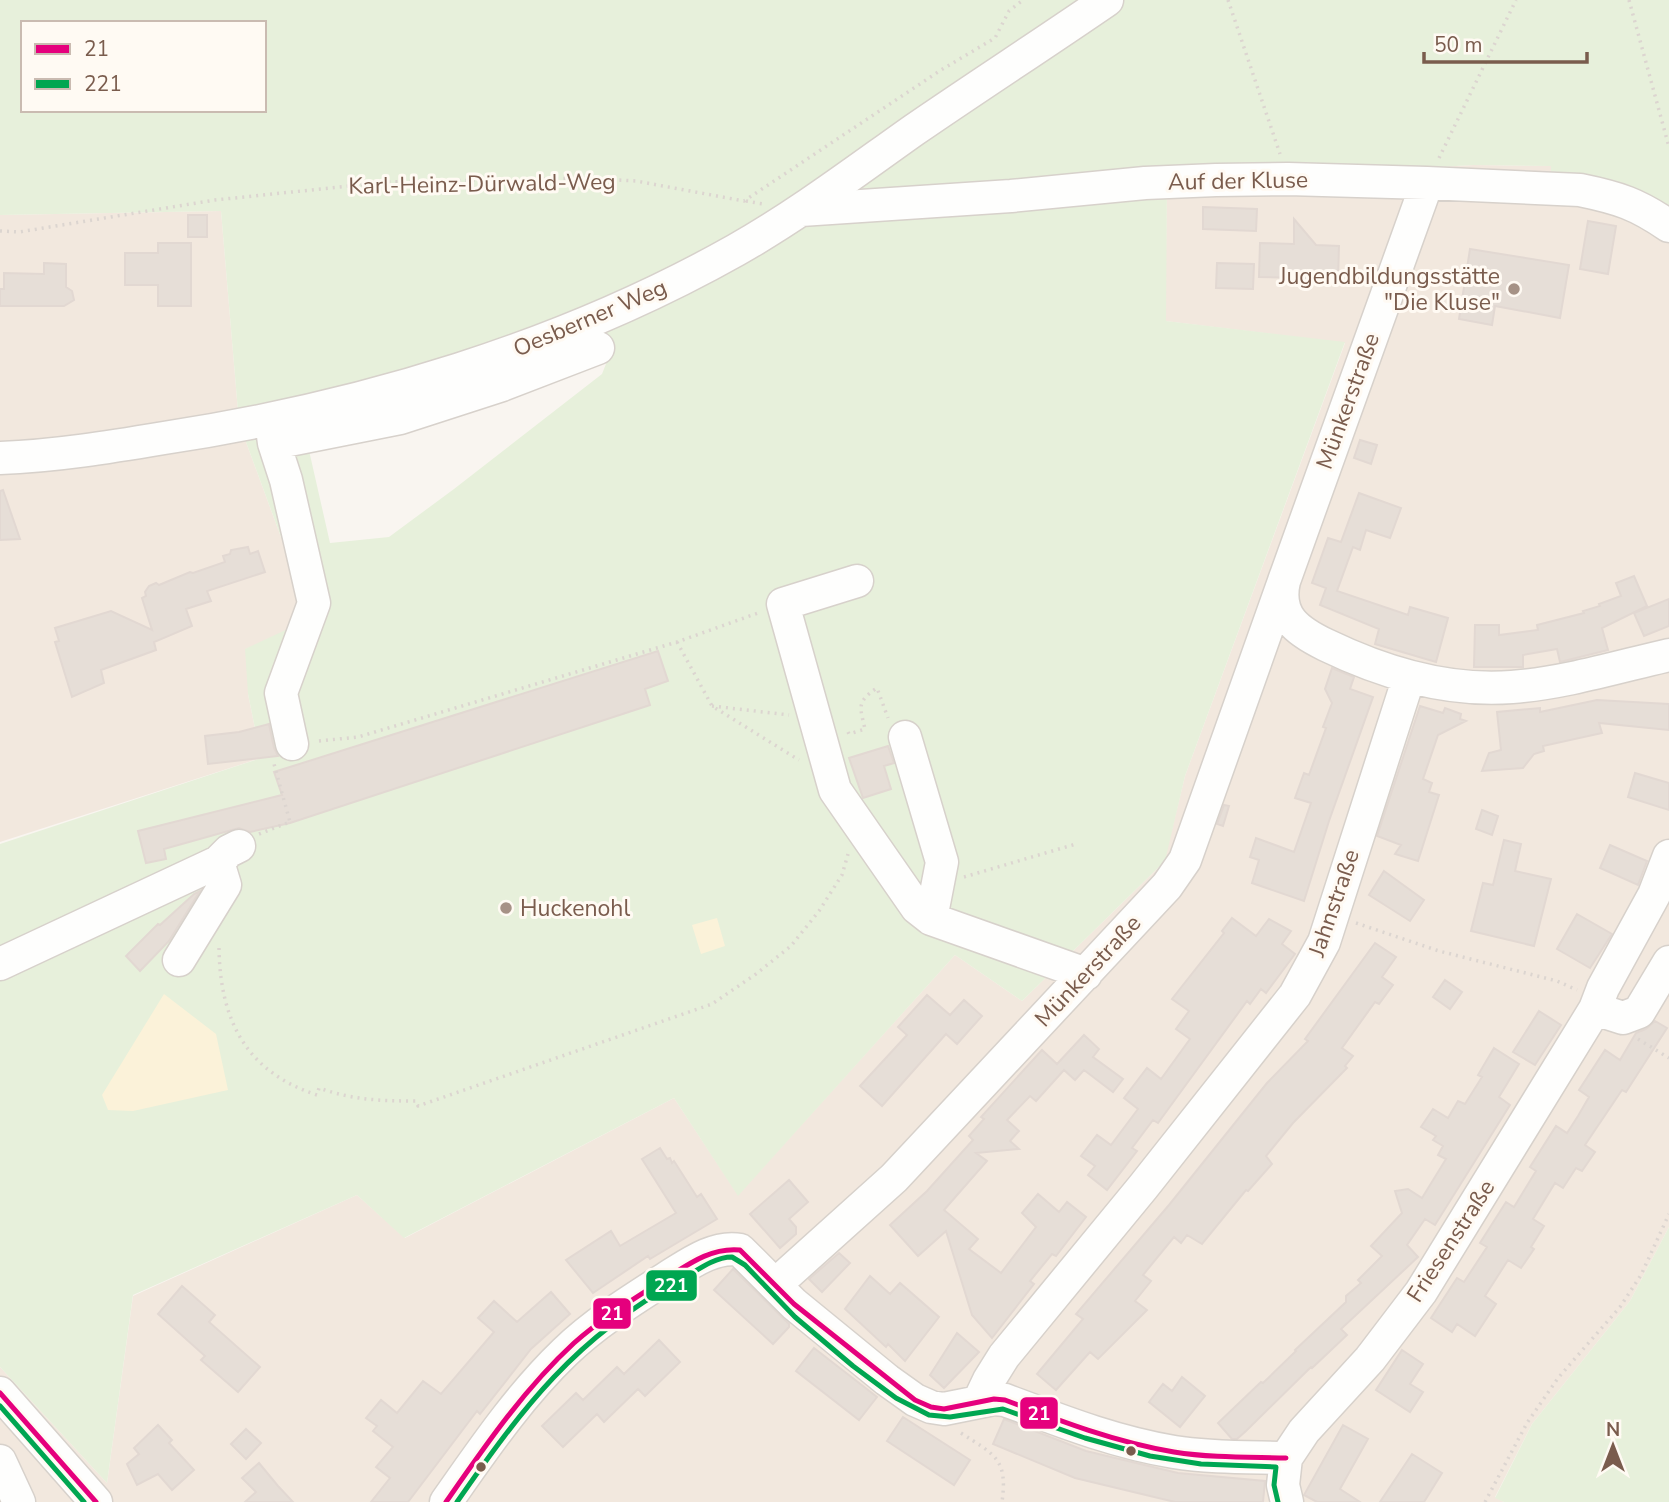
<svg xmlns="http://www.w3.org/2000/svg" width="1669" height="1502" font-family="'Nunito Sans',sans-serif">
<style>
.residential{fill:#f2e8de}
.green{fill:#e7f0db;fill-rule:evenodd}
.sand{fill:#fbf2d9}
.building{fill:#e6ded7;stroke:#e2d8d2;stroke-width:2}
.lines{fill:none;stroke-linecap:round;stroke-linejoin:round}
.minor-casing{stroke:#d7d1cb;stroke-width:35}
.path{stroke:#dcd5d0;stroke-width:3.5;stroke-dasharray:2 5;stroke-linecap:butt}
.minor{stroke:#fefefd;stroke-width:32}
.bus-1-casing{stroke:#fffaf3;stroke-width:10}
.bus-2-casing{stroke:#fffaf3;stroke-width:10}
.bus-1{stroke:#e5007d;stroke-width:5}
.bus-2{stroke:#00a651;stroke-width:5}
.poi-dot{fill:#a69286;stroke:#fffaf3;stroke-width:2.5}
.bus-dot{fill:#7a5c4d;stroke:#fffaf3;stroke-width:2.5}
.labels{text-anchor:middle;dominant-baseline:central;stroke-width:6;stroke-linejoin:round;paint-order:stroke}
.street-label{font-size:23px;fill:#7a5c4d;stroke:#fffaf3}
.poi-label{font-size:23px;fill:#7a5c4d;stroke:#fffaf3;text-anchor:end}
.line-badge{stroke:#fffaf3;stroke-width:2.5}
.badge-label{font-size:19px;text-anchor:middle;font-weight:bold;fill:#fff}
</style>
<rect width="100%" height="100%" fill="#f9f5f0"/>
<!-- residential -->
<path class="residential" d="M 1474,165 L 1552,166 L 1551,181 L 1669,213 L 1669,1227 L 1630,1301 L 1532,1424 L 1495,1497 L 1504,1502 L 0,1502 L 0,1367 L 107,1483 L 133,1296 L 357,1195 L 405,1238 L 674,1098 L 738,1195 L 955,955 L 1022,1001 L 1164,862 L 1185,776 L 1345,343 L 1165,321 L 1167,182 Z
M 221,211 L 239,423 L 303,597 L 292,627 L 248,694 L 261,758 L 0,842 L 0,215 Z"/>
<!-- green -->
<path class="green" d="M 0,0 L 1669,0 L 1669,213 L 1551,181 L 1551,166 L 1474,165 L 1167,182 L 1166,321 L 1345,342 L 1185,776 L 1165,861 L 1022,1001 L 955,955 L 738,1196 L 674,1098 L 404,1238 L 357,1195 L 133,1295 L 107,1483 L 0,1367 L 0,844 L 261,758 L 248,694 L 245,649 L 292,627 L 303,597 L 239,423 L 221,211 L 0,215 ZM 23,23 L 264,23 L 264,110 L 23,110 ZM 613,346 L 602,374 L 454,489 L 389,537 L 330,543 L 308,446 Z
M 1669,1227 L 1669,1502 L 1504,1502 L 1495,1498 L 1532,1424 L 1630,1301 Z"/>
<!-- sand -->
<path class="sand" d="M 717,918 L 725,946 L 701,954 L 692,925 Z
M 164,994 L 216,1034 L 228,1090 L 133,1111 L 108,1110 L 102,1095 Z"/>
<!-- building -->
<path class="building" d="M 1203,207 L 1257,209 L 1256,231 L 1203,229 Z
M 188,215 L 207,215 L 207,237 L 188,237 Z
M 1294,219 L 1316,245 L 1339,246 L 1338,279 L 1259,277 L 1260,243 L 1294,244 Z
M 1588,221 L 1616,226 L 1608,274 L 1580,269 Z
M 158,243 L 191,243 L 191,306 L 158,306 L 158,285 L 125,285 L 125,253 L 158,253 Z
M 1470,249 L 1569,265 L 1560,318 L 1495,306 L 1492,325 L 1459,319 Z
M 44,263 L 66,264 L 66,287 L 72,291 L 74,300 L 64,306 L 0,306 L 0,289 L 4,289 L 4,273 L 44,274 Z
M 1217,263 L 1254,264 L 1253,289 L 1216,288 Z
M 1360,440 L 1377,445 L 1371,464 L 1354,458 Z
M 3,490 L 20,539 L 0,540 L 0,491 Z
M 1359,493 L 1401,508 L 1390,538 L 1366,530 L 1360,550 L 1353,547 L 1337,591 L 1408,615 L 1410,607 L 1448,618 L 1436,662 L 1375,644 L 1379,629 L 1320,605 L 1326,588 L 1312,583 L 1328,538 L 1341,542 Z
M 248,547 L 250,554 L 258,551 L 265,572 L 207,591 L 211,601 L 186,609 L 192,626 L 154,642 L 156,650 L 101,670 L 104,683 L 72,697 L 55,642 L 59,641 L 55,628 L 111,611 L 152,630 L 142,598 L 146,596 L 145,592 L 149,586 L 156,583 L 159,585 L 190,572 L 193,573 L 225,562 L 223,556 L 230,554 L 231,550 Z
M 1634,576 L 1647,606 L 1602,628 L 1608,650 L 1560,662 L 1557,649 L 1523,655 L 1523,667 L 1474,667 L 1475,625 L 1499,625 L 1499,635 L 1538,630 L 1537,625 L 1584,613 L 1583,611 L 1600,606 L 1599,604 L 1621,596 L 1616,583 Z
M 1669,599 L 1669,626 L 1644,636 L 1634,613 Z
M 658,651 L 668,681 L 645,689 L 650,705 L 290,823 L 250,832 L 239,828 L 164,849 L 166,859 L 146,863 L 138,831 L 282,795 L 274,772 Z
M 1332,668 L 1354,677 L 1350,689 L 1373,697 L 1329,821 L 1304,901 L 1252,883 L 1259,860 L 1250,857 L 1256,838 L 1294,852 L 1311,803 L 1295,798 L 1304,773 L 1309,775 L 1326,728 L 1323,727 L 1332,703 L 1325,689 Z
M 1597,700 L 1669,704 L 1669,730 L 1599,723 L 1602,733 L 1543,746 L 1544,751 L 1534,754 L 1523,768 L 1482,771 L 1489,753 L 1501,750 L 1497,712 L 1540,708 L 1540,712 Z
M 1420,706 L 1443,713 L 1445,708 L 1461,714 L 1460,719 L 1466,721 L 1438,735 L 1423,779 L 1432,783 L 1429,792 L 1439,795 L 1418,861 L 1395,854 L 1401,845 L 1377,836 Z
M 269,724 L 274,748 L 278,756 L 208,764 L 205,736 L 239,732 Z
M 888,746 L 894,763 L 884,766 L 891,789 L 863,798 L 849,758 Z
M 1635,773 L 1669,783 L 1669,810 L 1628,797 Z
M 1224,805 L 1229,806 L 1223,826 L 1217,824 Z
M 1482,810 L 1498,816 L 1492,835 L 1476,829 Z
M 1504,840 L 1521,844 L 1515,871 L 1551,879 L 1534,946 L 1471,931 L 1483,883 L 1493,885 Z
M 1610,845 L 1647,861 L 1638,885 L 1600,868 Z
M 1384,871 L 1424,900 L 1410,921 L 1369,895 Z
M 200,891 L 169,941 L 140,971 L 126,956 L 158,924 L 160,925 L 194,894 Z
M 1577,914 L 1612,934 L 1590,968 L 1557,949 Z
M 1232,918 L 1256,936 L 1269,919 L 1291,931 L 1282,944 L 1295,954 L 1266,993 L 1261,989 L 1250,1004 L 1247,1001 L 1158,1123 L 1153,1120 L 1132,1148 L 1137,1151 L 1107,1190 L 1088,1175 L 1095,1166 L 1081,1156 L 1097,1135 L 1111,1145 L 1138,1109 L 1124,1098 L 1147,1068 L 1161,1079 L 1190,1039 L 1176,1029 L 1189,1011 L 1172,999 L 1224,933 L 1222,931 Z
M 1375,943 L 1396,957 L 1382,977 L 1393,985 L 1379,1004 L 1375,1002 L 1342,1048 L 1353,1056 L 1345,1066 L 1347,1068 L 1293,1123 L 1266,1156 L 1272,1164 L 1248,1191 L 1246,1190 L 1202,1244 L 1187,1235 L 1181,1243 L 1174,1237 L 1143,1275 L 1151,1281 L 1135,1301 L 1147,1310 L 1098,1359 L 1090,1352 L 1056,1390 L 1037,1374 L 1083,1319 L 1076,1314 L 1169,1205 L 1267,1083 L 1308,1041 L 1305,1039 Z
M 1445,980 L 1462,992 L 1450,1009 L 1433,997 Z
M 927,995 L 950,1015 L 964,1000 L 982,1016 L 957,1044 L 946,1034 L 882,1106 L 860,1086 L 907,1035 L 898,1027 Z
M 1539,1011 L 1561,1025 L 1535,1065 L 1513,1052 Z
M 1655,1021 L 1667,1028 L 1626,1092 L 1622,1090 L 1585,1145 L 1595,1152 L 1582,1171 L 1576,1168 L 1563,1188 L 1555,1183 L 1533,1219 L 1544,1226 L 1531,1247 L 1534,1249 L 1521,1268 L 1508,1260 L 1485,1296 L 1496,1304 L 1475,1336 L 1457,1324 L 1452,1332 L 1431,1318 L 1457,1278 L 1464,1282 L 1487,1247 L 1480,1243 L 1506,1202 L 1514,1207 L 1536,1171 L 1530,1167 L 1556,1126 L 1567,1133 L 1578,1116 L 1589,1097 L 1579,1090 L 1605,1050 L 1620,1060 L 1636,1033 L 1646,1029 Z
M 1084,1035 L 1099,1049 L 1093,1057 L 1123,1079 L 1113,1092 L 1084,1070 L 1075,1080 L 1064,1070 L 1036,1101 L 1030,1096 L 1007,1120 L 1019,1131 L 1010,1141 L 1019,1149 L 976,1153 L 987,1161 L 944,1210 L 978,1239 L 969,1249 L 1001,1273 L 1036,1227 L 1022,1213 L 1038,1194 L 1059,1212 L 1067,1202 L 1086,1217 L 1056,1256 L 1052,1254 L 1030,1281 L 1034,1284 L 992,1338 L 972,1315 L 946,1231 L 918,1256 L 890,1225 L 927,1191 L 973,1140 L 969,1136 L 984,1119 L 981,1117 L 1042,1050 L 1057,1064 Z
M 1494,1048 L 1519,1064 L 1499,1097 L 1510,1105 L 1435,1225 L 1425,1219 L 1407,1245 L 1418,1257 L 1341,1329 L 1347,1335 L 1312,1368 L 1311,1367 L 1246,1431 L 1237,1439 L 1232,1439 L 1218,1423 L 1261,1382 L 1263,1383 L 1296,1351 L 1295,1350 L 1346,1302 L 1346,1296 L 1361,1283 L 1358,1280 L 1382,1256 L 1371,1246 L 1402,1213 L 1395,1191 L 1408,1189 L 1422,1198 L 1446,1159 L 1438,1155 L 1443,1146 L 1433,1140 L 1436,1136 L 1421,1127 L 1433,1109 L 1448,1118 L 1458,1101 L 1465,1104 L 1482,1077 L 1478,1075 Z
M 660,1148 L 667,1159 L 670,1158 L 672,1163 L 674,1161 L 697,1197 L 701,1194 L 717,1219 L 650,1259 L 648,1256 L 593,1293 L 566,1260 L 611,1231 L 620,1246 L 676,1213 L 642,1159 Z
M 789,1180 L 808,1202 L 789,1219 L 796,1227 L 796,1234 L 780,1248 L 750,1214 Z
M 839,1253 L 850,1263 L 822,1292 L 809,1279 Z
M 733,1269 L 789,1324 L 789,1327 L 773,1344 L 714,1290 Z
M 870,1276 L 890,1294 L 900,1283 L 939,1317 L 905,1361 L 888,1344 L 886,1347 L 845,1309 Z
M 182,1286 L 215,1315 L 209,1322 L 260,1367 L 238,1392 L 201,1360 L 205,1356 L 158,1314 Z
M 551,1292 L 570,1314 L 531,1349 L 480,1414 L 477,1411 L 408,1502 L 371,1502 L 390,1478 L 376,1467 L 393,1447 L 373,1431 L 377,1426 L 366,1418 L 381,1400 L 397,1413 L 423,1381 L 441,1394 L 494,1332 L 478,1318 L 494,1301 L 517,1322 Z
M 957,1333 L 979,1352 L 944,1388 L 930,1375 Z
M 659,1340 L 680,1362 L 645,1396 L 638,1389 L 604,1422 L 597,1414 L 563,1447 L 542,1426 L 576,1393 L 583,1400 L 617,1367 L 624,1374 Z
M 814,1348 L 877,1397 L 859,1420 L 796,1371 Z
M 1402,1350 L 1423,1364 L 1410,1384 L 1423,1392 L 1410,1412 L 1376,1390 Z
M 1182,1377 L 1205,1396 L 1180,1427 L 1149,1402 L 1163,1384 L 1172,1391 Z
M 903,1417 L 970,1460 L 954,1485 L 887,1441 Z
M 1004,1419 L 1086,1451 L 1178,1473 L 1265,1481 L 1263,1502 L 1175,1502 L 1075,1478 L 993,1444 Z
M 158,1425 L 172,1440 L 169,1443 L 194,1470 L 172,1490 L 158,1474 L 137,1485 L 127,1464 L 139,1454 L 134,1448 Z
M 1343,1425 L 1368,1439 L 1340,1489 L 1360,1502 L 1317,1502 L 1304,1495 Z
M 246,1429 L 261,1443 L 246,1459 L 231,1444 Z
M 1412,1454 L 1442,1473 L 1424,1502 L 1380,1502 Z
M 259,1463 L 278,1486 L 293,1502 L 245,1502 L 256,1492 L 242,1478 Z"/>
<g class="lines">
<!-- minor casing -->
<g class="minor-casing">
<path id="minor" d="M 1427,183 L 1284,581 C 1276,616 1297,631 1326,645 C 1384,673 1447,692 1512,687 C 1565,683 1617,667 1669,655
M 801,210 L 1011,196 L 1145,183 L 1216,180 L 1288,179 L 1427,183 L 1580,190 C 1619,198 1637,204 1669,226
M 271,421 L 274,443 L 286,480 L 314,603 L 281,693 L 292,744
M 274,443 L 400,418 L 502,385 L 598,348
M 0,458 C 55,456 110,447 164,438 C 361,408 562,348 736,250 C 798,215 856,171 914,130 C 978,86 1043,44 1107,0
M 857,581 L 783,604 L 835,790 L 917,908 L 931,919 L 1086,974
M 905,737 L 942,862 L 931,919
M 179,960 L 225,885 L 218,862
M 0,964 L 218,862 L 229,851 L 239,846
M 1595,1009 L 1623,1018 L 1639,1012 L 1669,962
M 775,1285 L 894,1178 L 1167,886 L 1185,860 L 1284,581
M 0,1393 L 96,1502
M 979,1401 L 989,1380 L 1004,1356 L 1143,1187 L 1295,995 L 1324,942 L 1409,677
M 0,1461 L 19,1502
M 446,1502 C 482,1451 519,1396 565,1352 C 595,1323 632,1300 668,1277 C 689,1264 715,1245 740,1250 L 794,1304 L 887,1380 L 915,1400 L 931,1407 L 944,1409 L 994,1399 L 1005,1400 C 1061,1421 1114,1442 1174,1452 C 1210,1458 1249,1457 1286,1458
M 1287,1502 L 1283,1485 L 1286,1458 L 1304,1431 L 1370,1359 L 1421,1292 L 1595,1009 L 1603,988 L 1654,895 L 1669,856"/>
</g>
<!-- path -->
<path class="path" d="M 1228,0 L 1280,154
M 1629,0 L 1669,147
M 1439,158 L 1516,0
M 746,201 L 763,204
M 0,231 L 19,232 L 215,200 L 388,182 L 583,178 L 636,181 L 744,201 L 941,70 L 995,38 L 1009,11 L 1023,0
M 677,642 L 712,706 L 799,760
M 712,706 L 789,715
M 848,732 L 849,734 L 865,729 C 860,707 856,702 877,688 L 888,718
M 319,741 L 358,737 L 677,642 L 758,613
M 259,834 L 290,822 L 274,764
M 964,877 L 1076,844
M 1356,923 L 1439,951 L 1557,981 L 1577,990
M 219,948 C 220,1020 246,1072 317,1095 L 319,1088 C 353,1100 381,1101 416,1101 L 418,1106 L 712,1004 L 756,974 L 791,946 L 819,911 L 842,875 L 848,854
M 1638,1039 L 1669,1058
M 961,1433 C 995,1455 1008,1459 1002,1502
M 1485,1502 L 1527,1423 L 1558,1378 L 1620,1307 L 1641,1275 L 1669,1214"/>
<!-- minor -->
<use href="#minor" class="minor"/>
<!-- bus-1 casing -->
<g class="bus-1-casing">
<path id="bus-1" d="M 0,1393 L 96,1502
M 446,1502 C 485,1446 524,1389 574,1343 C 601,1319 632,1300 662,1281 C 686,1266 710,1247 740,1250 L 794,1304 L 915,1400 L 931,1407 L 944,1409 L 994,1399 L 1005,1400 C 1060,1421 1115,1442 1174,1452 C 1211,1458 1249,1457 1286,1458"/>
</g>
<!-- bus-2 casing -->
<g class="bus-2-casing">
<path id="bus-2" d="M 0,1406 L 84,1502
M 457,1502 C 522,1408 576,1337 679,1281 C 695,1272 713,1257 732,1257 L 745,1265 L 795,1317 L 853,1366 L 896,1398 L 929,1415 L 950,1417 L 1003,1409 L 1085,1438 L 1150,1456 L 1201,1464 L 1276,1467 L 1274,1485 L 1278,1502"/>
</g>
<!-- bus-1 -->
<use href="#bus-1" class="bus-1"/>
<!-- bus-2 -->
<use href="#bus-2" class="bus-2"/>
</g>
<!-- markers -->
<g class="poi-dot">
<circle cx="1514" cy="289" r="7"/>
<circle cx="506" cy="908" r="7"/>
</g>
<g class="bus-dot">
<circle cx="1131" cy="1451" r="6"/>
<circle cx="481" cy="1467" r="6"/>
</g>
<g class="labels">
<!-- street labels -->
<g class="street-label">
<text transform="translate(1238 181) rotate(-1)">Auf der Kluse</text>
<text transform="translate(482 184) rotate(-1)">Karl-Heinz-Dürwald-Weg</text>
<text transform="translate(590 318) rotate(-23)">Oesberner Weg</text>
<text transform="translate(1348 401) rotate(-70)">Münkerstraße</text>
<text transform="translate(1334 903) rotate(-71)">Jahnstraße</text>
<text transform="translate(1088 971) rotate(-47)">Münkerstraße</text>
<text transform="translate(1451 1241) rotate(-57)">Friesenstraße</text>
</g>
<!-- poi labels -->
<g class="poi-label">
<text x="1500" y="276">Jugendbildungsstätte<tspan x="1500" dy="26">"Die Kluse"</tspan></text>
<text x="520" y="908" text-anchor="start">Huckenohl</text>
</g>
</g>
<g class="line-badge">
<rect x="645" y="1269" width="53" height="33" rx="7" fill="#00a651"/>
<rect x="592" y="1297" width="40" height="33" rx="7" fill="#e5007d"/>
<rect x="1019" y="1396" width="40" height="34" rx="7" fill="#e5007d"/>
</g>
<g class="badge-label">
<text x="671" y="1292">221</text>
<text x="612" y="1320">21</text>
<text x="1039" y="1420">21</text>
</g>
<!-- legend -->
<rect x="21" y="21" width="245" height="91" fill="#fffaf3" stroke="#cabbb1" stroke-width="2"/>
<rect x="35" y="44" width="35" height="10" fill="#e5007d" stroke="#cabbb1" stroke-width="2"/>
<text x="84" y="56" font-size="21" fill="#7a5c4d">21</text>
<rect x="35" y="79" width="35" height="10" fill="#00a651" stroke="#cabbb1" stroke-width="2"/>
<text x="84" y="91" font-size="21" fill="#7a5c4d">221</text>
<!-- north arrow -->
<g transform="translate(1613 1446)" stroke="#fffaf3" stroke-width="5" paint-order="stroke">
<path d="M0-5L12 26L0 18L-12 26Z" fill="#7a5c4d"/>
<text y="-10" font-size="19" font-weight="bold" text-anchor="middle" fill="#7a5c4d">N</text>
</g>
<!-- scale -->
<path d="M1424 52v10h163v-10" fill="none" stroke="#7a5c4d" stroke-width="3.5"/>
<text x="1434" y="52" font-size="21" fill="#7a5c4d" stroke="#fffaf3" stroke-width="5" paint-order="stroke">50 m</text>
</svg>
